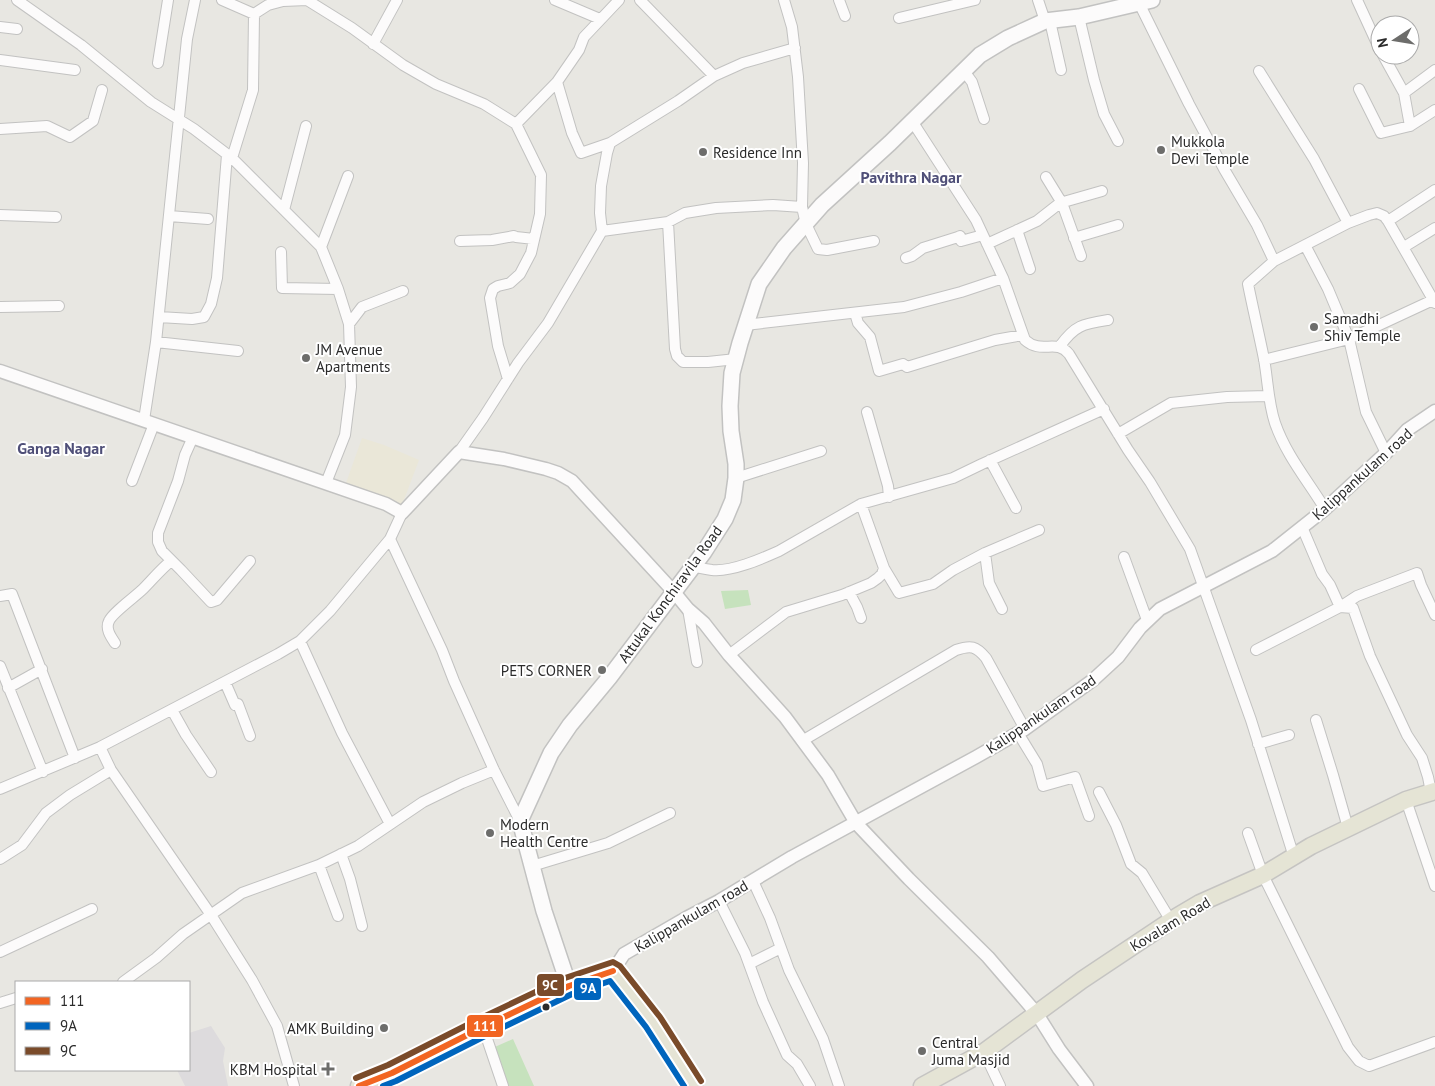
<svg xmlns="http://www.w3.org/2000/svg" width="1435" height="1086" font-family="'PT Sans',sans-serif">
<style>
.industrial{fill:#dddbdd}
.education{fill:#eae7d8}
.green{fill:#c6e2bd}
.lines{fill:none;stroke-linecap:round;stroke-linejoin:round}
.minor-casing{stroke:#c2c2c1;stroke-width:12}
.tertiary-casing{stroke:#c2c2c1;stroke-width:15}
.secondary-casing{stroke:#c2c2c1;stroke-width:18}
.primary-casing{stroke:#c5c4c2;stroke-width:19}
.minor{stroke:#fcfbfb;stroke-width:10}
.tertiary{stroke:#fcfbfb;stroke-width:12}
.secondary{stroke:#fcfbfb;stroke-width:15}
.primary{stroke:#e5e4d5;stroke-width:16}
.bus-1-casing{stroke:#fff;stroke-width:10}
.bus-2-casing{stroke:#fff;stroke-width:10}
.bus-3-casing{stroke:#fff;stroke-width:10}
.bus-1{stroke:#f26522;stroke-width:6}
.bus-2{stroke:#0065bd;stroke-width:6}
.bus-3{stroke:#7a4b2a;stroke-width:6}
.poi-dot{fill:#6d6d6b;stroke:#fff;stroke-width:2}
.bus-dot{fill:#2b2b2b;stroke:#fff;stroke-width:2}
.labels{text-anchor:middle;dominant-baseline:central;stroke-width:4;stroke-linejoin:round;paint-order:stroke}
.poi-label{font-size:15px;fill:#2b2b2b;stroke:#fff;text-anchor:start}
.street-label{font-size:15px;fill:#2b2b2b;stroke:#fff}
.neighbourhood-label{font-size:16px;font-weight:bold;fill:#4f4f78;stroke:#fff}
.line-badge{stroke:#fff;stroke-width:2}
.badge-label{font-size:14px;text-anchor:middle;font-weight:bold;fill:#fff}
</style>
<rect width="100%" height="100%" fill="#e8e7e2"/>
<!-- industrial -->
<path class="industrial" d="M 211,1026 L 225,1048 L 223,1061 L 228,1086 L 185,1086 L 177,1070 L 189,1070 L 189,1033 Z"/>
<!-- education -->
<path class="education" d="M 362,438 L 384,445 L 419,460 L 402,505 L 346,483 Z"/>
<!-- green -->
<path class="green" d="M 748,590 L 751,605 L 725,609 L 721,591 Z
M 513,1039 L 534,1086 L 502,1086 L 488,1050 Z"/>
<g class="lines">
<!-- minor casing -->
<g class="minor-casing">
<path id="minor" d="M 17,0 L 81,45 L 151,102 L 194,129 L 232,158 L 321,247 L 338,289 L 349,324 L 351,387 L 345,435 L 326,483
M 222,0 L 254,14
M 555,0 L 600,19
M 640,0 L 714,76
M 784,0 L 792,27 L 798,77 L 803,163 L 802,207 L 806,224 L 818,249 L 827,250 L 874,241
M 839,0 L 845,16
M 1038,0 L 1045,21
M 1357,0 L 1380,50
M 1139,3 L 1189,104 L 1224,169 L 1257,225 L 1274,261
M 1079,17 L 1094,80 L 1104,114 L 1118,141
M 899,18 L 975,0
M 1050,21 L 1061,70
M 0,27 L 17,29
M 373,44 L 397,0
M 1383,55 L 1404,93 L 1435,70
M 0,60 L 75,70
M 158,63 L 168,0
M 964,71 L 972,82 L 984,119
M 1259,71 L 1314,159 L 1348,223
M 557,82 L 572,133 L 581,153 L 610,143
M 1359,89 L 1381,133 L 1410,126 L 1435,110
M 1404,93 L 1410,126
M 912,121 L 976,220 L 1003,278 L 1025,340 C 1042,355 1056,338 1069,354 L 1128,450 L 1150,482 L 1190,549 L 1251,720 L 1294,857
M 516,124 L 557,82 L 579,50 L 584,37 L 619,0
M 0,129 L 47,126 L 70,137 L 93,121 L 102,90
M 232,158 L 253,90 L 254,14 L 268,5 L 283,1 L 307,0 L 352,28 L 403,65 L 436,84 L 484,104 L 516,124 L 541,175 L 540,214 L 531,253 L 520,274 L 510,283 L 498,286 L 493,289 L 490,298 L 498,346 L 508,379
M 1046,177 L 1062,203 L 1081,256
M 284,210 L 306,126
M 0,215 L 56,217
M 169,216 L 208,219
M 1388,221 L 1435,190
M 668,222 L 675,349 L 677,356 L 683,362 L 708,362 L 736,359
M 1017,230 L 1030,269
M 602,231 L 668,222 L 685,213 L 716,208 L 773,205 L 802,207
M 1074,238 L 1118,225
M 460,241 L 492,240 L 514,236 L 516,237 L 534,239
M 987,244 L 1037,221 L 1060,203 L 1102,191
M 1305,245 L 1328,289 L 1349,339 L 1366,412 L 1386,453
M 321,247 L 348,176
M 1404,247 L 1435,228
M 281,252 L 282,288 L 338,289
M 906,258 L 912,256 L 923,248 L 958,237 L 960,236 L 961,241 L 983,235
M 0,307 L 59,306
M 855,313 L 858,323 L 870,337 L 879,371 L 903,364 L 907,367 L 995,340 L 1023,335
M 159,317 L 192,319 L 204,317 L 211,304 L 217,278 L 227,155
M 349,324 L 362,307 L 403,291
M 745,325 L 904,307 L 961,292 L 1003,278
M 156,342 L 238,351
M 1060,346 C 1075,325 1083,324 1108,320
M 1264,360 L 1349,339 L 1433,300
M 867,412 L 888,486 L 889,497
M 144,420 L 156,342 L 187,39 L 195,0
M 1118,434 L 1171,403 L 1227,397 L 1268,396
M 193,437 L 185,455 L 178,481 L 158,533 L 158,542 L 162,551 L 181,570 L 211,602 L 217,600 L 250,561
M 459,452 L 483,418 L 518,363 L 548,323 L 602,231 L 600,213 L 601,186 L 607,153 L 610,143 L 678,101 L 714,76 L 743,63 L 795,48
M 990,460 L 1016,508
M 736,478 L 821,451
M 132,481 L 154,424
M 1325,509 C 1308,481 1286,455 1275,423 C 1268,402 1268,381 1264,359 C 1259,334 1253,309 1248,284 L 1274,261 L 1348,223 L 1369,215 L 1377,213 L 1384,216 L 1388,221 L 1435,303
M 402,513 L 390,539 L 442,650 L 454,681 L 494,770 L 520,821
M 1302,527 L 1322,574 L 1330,585 L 1340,607 L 1353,608 L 1370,656 L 1407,735 L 1422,758 L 1428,777 L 1431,792
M 985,553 L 989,583 L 1002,609
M 1124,557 L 1147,620
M 692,566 C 699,568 705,569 712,570 C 732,572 761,559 779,551 L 861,504 L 953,478 L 982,464 L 1104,409
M 884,568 L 899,593 L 933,584 L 953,570 L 985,553 L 1039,530
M 849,592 L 857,607 L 861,618
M 0,596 L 12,594 L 75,758
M 688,609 L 697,662
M 300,641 L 342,733 L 390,824
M 115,643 C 111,637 105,629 109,621 C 112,613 136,596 143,589 C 152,580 161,569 171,561
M 1256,650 L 1340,607 L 1357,596 L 1417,573 L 1421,585 L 1435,615
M 729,655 L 786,612 L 842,595 L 871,583 L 878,578 L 882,574 L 884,568 L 861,504
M 0,666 L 43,772
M 225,682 L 235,705 L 238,704 L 250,736
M 8,688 L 42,669
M 172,710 L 186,735 L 211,772
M 1316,720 L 1333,775 L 1348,828
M 1018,733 L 1037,764 L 1043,786 L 1075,777 L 1089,816
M 802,741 L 956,650 C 971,645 976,646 986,658 L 1025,729
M 1258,744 L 1289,735
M 100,747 L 111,770 L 211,915 L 252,980 L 277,1026 L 294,1086
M 0,789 L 100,747 L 278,654 L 300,641 L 330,611 L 390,539
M 1099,792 L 1116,825 L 1131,864 L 1142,873 L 1171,921
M 1406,800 L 1435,886
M 1248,833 L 1263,875 L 1348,1047 L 1359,1061 L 1369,1066 L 1435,1042
M 341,854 L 350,879 L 362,926
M 0,859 L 22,845 L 46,813 L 70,795 L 111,770
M 319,865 L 338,916
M 532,866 L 608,843 L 670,813
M 753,881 L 770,918 L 789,970 L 823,1039 L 839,1086
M 719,901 L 745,953 L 763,1002 L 787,1055 L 797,1064 L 810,1086
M 0,952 L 92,909
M 749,964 L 781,948
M 123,982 L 156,958 L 183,934 L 242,893 L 319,865 L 358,846 L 423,802 L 462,783 L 494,770
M 0,1003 L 16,998
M 483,1027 L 503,1086
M 984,1052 L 1000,1086"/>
</g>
<!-- tertiary casing -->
<g class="tertiary-casing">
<path id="tertiary" d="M 0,371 L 386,504 L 402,513 L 459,452 L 504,459 L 546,469 L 558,473 L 572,481 L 674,592 L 688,609 L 704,623 L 729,655 L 785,717 L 828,775 L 856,823 L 909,879 L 988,957 L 1037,1014 L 1059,1049 L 1087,1086
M 613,971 L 624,954 L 688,917 L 719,901 L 792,857 L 976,757 L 1025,729 L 1093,680 L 1118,657 L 1140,628 L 1160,609 L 1272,551 L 1325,509 L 1386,453 L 1407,430 L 1435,411"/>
</g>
<!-- secondary casing -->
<g class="secondary-casing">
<path id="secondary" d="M 569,986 L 544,911 L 520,821 L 551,753 L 570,725 L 609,678 L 704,552 L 725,519 L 733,500 L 736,478 L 736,464 L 731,431 L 730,406 L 732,373 L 740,343 L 759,284 L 784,248 L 822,205 L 890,143 L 980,55 L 1008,38 L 1045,21 L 1079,17 L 1152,0"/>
</g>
<!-- primary casing -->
<g class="primary-casing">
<path id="primary" d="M 359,1086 L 392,1073 L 483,1027 L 569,986 L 613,971 L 653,1022 L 694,1086
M 922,1086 L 984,1052 L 1082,980 L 1178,916 L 1200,903 L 1263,875 L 1311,846 L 1406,800 L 1435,791"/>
</g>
<!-- minor -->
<use href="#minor" class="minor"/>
<!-- tertiary -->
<use href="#tertiary" class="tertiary"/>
<!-- secondary -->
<use href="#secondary" class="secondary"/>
<!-- primary -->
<use href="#primary" class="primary"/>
<!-- bus-1 casing -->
<g class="bus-1-casing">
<path id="bus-1" d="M 359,1086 L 392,1073 L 483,1027 L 569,986 L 613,971"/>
</g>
<!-- bus-2 casing -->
<g class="bus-2-casing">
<path id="bus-2" d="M 383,1086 L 396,1081 L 487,1035 L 572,994 L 610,981 L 646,1027 L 684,1086"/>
</g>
<!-- bus-3 casing -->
<g class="bus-3-casing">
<path id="bus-3" d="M 356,1078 L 388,1065 L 479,1019 L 565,978 L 613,962 L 620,966 L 660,1017 L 701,1081"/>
</g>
<!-- bus-1 -->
<use href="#bus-1" class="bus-1"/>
<!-- bus-2 -->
<use href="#bus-2" class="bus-2"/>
<!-- bus-3 -->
<use href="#bus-3" class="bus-3"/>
</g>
<!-- markers -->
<g class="poi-dot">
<circle cx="1161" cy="150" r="5"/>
<circle cx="703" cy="152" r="5"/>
<circle cx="1314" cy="327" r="5"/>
<circle cx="306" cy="358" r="5"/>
<circle cx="602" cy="670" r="5"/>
<circle cx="490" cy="833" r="5"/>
<circle cx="384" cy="1028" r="5"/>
<circle cx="922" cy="1051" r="5"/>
<path d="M325.5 1061.5h5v5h5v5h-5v5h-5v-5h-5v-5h5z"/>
</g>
<circle class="bus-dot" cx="546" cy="1007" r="4.5"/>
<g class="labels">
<!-- poi labels -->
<g class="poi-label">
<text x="1171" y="141">Mukkola<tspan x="1171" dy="17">Devi Temple</tspan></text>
<text x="713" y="152">Residence Inn</text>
<text x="1324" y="318">Samadhi<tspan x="1324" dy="17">Shiv Temple</tspan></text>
<text x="316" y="349">JM Avenue<tspan x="316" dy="17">Apartments</tspan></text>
<text x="592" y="670" text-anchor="end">PETS CORNER</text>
<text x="500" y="824">Modern<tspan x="500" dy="17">Health Centre</tspan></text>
<text x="374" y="1028" text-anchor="end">AMK Building</text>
<text x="932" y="1042">Central<tspan x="932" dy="17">Juma Masjid</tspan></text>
<text x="317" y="1069" text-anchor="end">KBM Hospital</text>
</g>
<!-- street labels -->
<g class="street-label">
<text transform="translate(1362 474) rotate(-42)">Kalippankulam road</text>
<text transform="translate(670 594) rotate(-54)">Attukal Konchiravila Road</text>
<text transform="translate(1041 714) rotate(-34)">Kalippankulam road</text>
<text transform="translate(691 916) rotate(-30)">Kalippankulam road</text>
<text transform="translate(1170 924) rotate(-31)">Kovalam Road</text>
</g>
<!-- neighbourhood labels -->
<g class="neighbourhood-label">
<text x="911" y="177">Pavithra Nagar</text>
<text x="61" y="448">Ganga Nagar</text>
</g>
</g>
<g class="line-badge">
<rect x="536" y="973" width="29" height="24" rx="5" fill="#7a4b2a"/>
<rect x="573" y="977" width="29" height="24" rx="5" fill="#0065bd"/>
<rect x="466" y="1014" width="38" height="24" rx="5" fill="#f26522"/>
</g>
<g class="badge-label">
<text x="550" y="990">9C</text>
<text x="588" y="993">9A</text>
<text x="485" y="1031">111</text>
</g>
<!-- legend -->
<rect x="15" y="981" width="175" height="90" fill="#ffffff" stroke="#aaaaaa"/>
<rect x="25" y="997" width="25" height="8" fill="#f26522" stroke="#aaaaaa"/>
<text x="60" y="1006" font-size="15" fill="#2b2b2b">111</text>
<rect x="25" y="1022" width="25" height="8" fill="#0065bd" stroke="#aaaaaa"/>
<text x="60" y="1031" font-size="15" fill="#2b2b2b">9A</text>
<rect x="25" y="1047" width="25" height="8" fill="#7a4b2a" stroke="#aaaaaa"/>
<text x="60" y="1056" font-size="15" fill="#2b2b2b">9C</text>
<!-- north arrow -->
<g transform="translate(1395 40) rotate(258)"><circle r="24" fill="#ffffff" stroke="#aaaaaa"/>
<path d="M0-4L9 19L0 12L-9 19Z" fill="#6d6d6b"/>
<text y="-8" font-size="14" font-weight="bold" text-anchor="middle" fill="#2b2b2b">N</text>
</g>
</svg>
